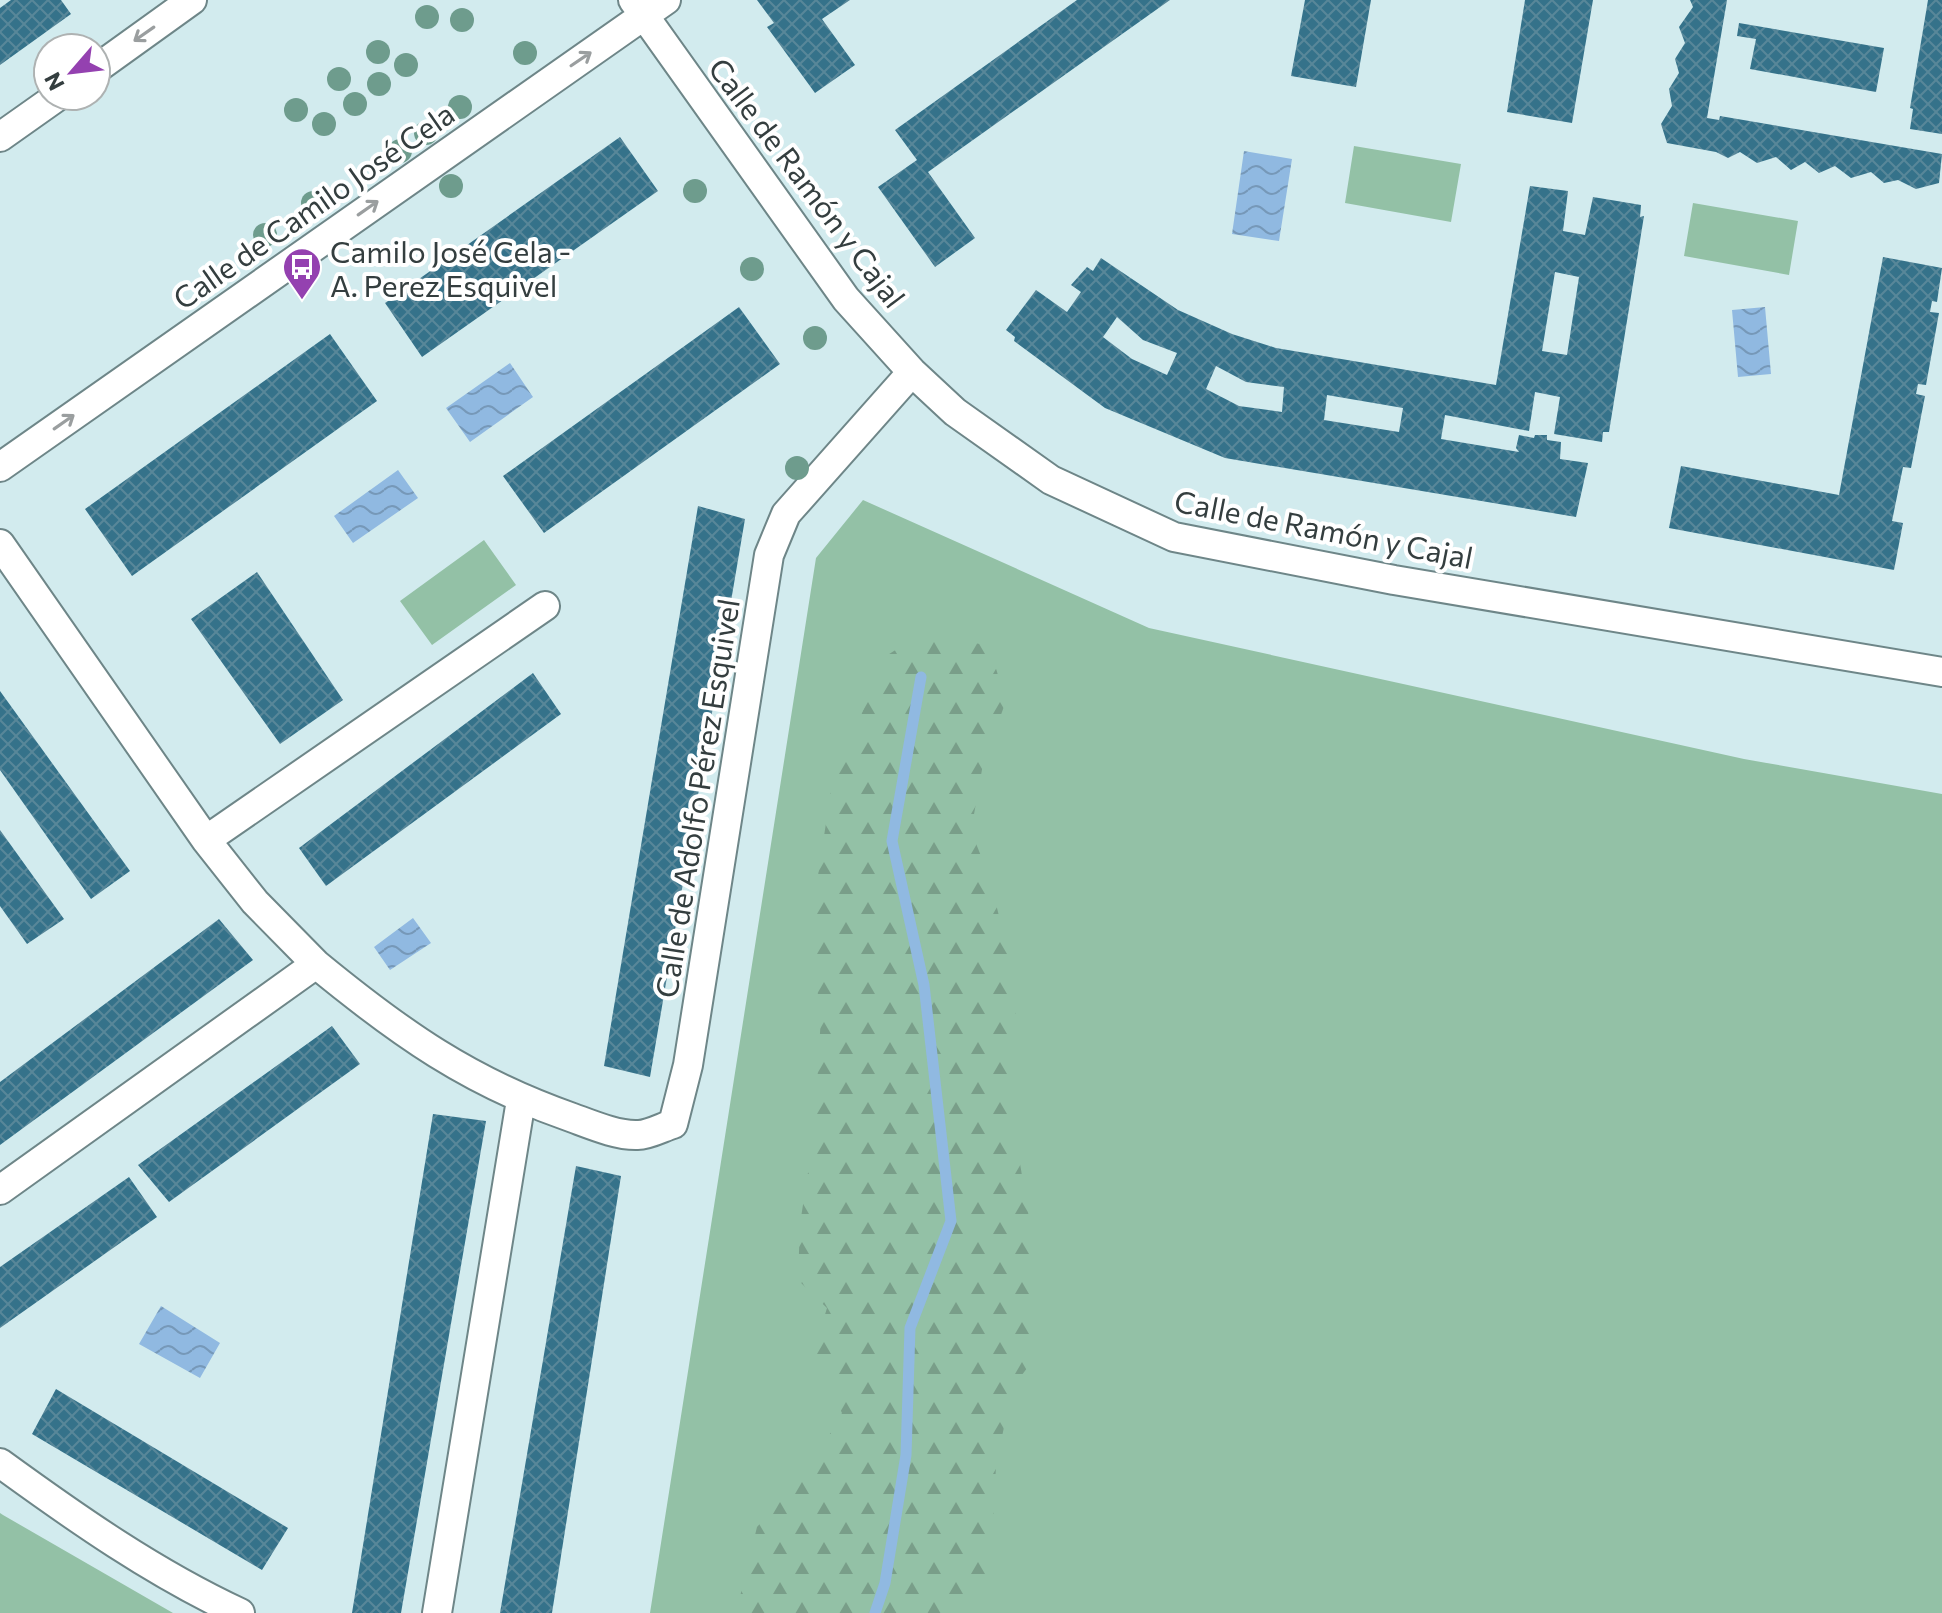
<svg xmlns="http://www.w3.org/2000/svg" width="1942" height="1613" font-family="Commissioner,sans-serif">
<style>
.grass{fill:#93c1a6}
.forest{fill:url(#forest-firs)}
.water{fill:url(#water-waves)}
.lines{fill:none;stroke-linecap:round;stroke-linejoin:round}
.stream{stroke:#90b9e1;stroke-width:11}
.building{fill:url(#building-cross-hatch);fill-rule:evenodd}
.minor-casing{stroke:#6e8688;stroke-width:32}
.minor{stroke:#fff;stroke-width:28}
.tree{fill:#6e9c8d}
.oneway{stroke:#9a9e9f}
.labels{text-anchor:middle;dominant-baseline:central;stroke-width:8;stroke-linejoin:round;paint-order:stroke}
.street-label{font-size:30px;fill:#343e3f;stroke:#fff}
.poi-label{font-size:30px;fill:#343e3f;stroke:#fff;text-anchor:start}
</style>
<defs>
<pattern id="forest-firs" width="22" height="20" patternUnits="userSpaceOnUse" patternTransform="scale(2)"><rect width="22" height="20" fill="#93c1a6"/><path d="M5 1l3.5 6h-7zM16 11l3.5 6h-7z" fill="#799e89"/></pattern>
<pattern id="water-waves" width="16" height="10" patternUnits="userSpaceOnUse" patternTransform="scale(2)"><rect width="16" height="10" fill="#90b9e1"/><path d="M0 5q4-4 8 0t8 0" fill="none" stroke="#7698b8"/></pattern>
<pattern id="building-cross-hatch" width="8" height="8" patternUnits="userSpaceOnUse" patternTransform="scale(2)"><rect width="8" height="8" fill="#35728a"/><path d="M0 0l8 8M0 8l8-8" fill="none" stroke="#588799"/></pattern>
</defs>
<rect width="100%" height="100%" fill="#d2ebee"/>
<!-- grass -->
<path class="grass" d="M 1354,146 L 1461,164 L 1451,222 L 1345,203 Z
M 1693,203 L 1798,221 L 1789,275 L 1684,256 Z
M 863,500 L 1149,628 L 1744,759 L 1942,794 L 1942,1613 L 650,1613 L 816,558 Z
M 484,540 L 516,585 L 432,645 L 400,601 Z
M 0,1513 L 3,1515 L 173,1613 L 0,1613 Z"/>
<!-- forest -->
<path class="forest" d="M 924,632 L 989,646 L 1006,701 L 983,764 L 971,831 L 989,876 L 1016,984 L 1013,1122 L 1034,1247 L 1037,1355 L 1012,1388 L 996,1466 L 990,1577 L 948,1607 L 947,1613 L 736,1613 L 757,1527 L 810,1468 L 842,1413 L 813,1354 L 827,1308 L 798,1280 L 800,1224 L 814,1134 L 821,1016 L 809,934 L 832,784 L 886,656 Z"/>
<!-- water -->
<path class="water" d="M 1244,151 L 1292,159 L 1279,241 L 1232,234 Z
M 1765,307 L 1771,374 L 1738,377 L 1732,310 Z
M 510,363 L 533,397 L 470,442 L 446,408 Z
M 398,470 L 418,498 L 353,543 L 334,516 Z
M 413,918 L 431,943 L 390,970 L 374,947 Z
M 161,1306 L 220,1343 L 200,1378 L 139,1344 Z"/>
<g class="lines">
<!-- stream -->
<path class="stream" d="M 875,1613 L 885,1583 L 906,1455 L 910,1328 L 951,1221 L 924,985 L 892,841 L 921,677"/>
</g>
<!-- building -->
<path class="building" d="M 11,0 L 61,0 L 71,14 L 0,65 L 0,8 Z
M 757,0 L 850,0 L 822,19 L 855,65 L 815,93 L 767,27 L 774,23 Z
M 1077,0 L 1170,0 L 928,172 L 975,238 L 935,267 L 878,187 L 917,160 L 895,130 Z
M 1305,0 L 1371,0 L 1356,87 L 1291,76 Z
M 1525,0 L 1593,0 L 1572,123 L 1507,112 Z
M 1690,0 L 1727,0 L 1707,118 L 1719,120 L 1720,116 L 1942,154 L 1939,183 L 1916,189 L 1898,180 L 1884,183 L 1871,172 L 1851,178 L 1835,166 L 1819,173 L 1805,162 L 1791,170 L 1776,157 L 1757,163 L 1740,152 L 1728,158 L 1716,152 L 1667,143 L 1661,124 L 1672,106 L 1669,89 L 1679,73 L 1675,59 L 1685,43 L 1679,27 L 1693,7 Z
M 1928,0 L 1942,0 L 1942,134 L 1910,129 L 1913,109 L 1910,108 Z
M 1739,23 L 1884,48 L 1876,92 L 1750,69 L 1756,39 L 1737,36 Z
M 620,137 L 658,191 L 422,357 L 385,303 Z
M 1530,186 L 1568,191 L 1563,231 L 1585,235 L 1593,197 L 1641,205 L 1640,217 L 1644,216 L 1609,432 L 1603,432 L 1602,442 L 1554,434 L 1560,397 L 1535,392 L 1529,431 L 1445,415 L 1441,439 L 1519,452 L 1516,448 L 1519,435 L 1534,438 L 1535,435 L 1547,435 L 1547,440 L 1561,442 L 1560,459 L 1588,463 L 1576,517 L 1225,458 L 1105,408 L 1014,341 L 1015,337 L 1006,330 L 1036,290 L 1067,312 L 1081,292 L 1071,285 L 1087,267 L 1093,271 L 1101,258 L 1178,310 L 1232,334 L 1276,348 L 1496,385 ZM 1555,272 L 1579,277 L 1567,355 L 1542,351 ZM 1117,317 L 1143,340 L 1177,353 L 1167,375 L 1132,359 L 1103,337 ZM 1216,366 L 1246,382 L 1284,387 L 1282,412 L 1239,406 L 1206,389 ZM 1327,395 L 1403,408 L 1399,432 L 1324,420 Z
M 1883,257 L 1942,268 L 1937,302 L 1932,301 L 1930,312 L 1939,313 L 1926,385 L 1918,384 L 1916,394 L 1925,396 L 1911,468 L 1903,467 L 1892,521 L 1903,523 L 1894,570 L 1669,528 L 1681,466 L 1839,495 Z
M 739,307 L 780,364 L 544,533 L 503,476 Z
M 330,334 L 377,401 L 132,576 L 85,509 Z
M 698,506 L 745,519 L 650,1077 L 604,1066 Z
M 257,572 L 343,700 L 280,744 L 191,619 Z
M 533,673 L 561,714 L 326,886 L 299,848 Z
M 0,691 L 130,871 L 91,899 L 0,770 Z
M 0,830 L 64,919 L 27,944 L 0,906 Z
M 219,919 L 253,960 L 0,1145 L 0,1082 Z
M 332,1026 L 360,1064 L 169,1202 L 138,1165 Z
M 433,1114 L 486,1121 L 401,1613 L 352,1613 Z
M 576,1166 L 621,1176 L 552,1613 L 500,1613 Z
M 129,1177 L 157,1217 L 0,1328 L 0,1267 Z
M 56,1389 L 288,1528 L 262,1570 L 32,1434 Z"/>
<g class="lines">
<!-- minor casing -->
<g class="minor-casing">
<path id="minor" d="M 633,0 L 846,299 L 912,372 L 955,412 L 1051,480 L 1174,537 L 1394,580 L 1942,672
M 96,69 L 192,0
M 0,137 L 58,96
M 0,467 L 666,0
M 0,544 L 206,840 L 255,902 L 316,964
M 206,840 L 545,606
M 0,1190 L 316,964 C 400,1033 469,1082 573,1118 C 592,1125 618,1136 638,1135 C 649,1135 663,1127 673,1124 L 688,1065 L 769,555 L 786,514 L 912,372
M 0,1463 C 77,1519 154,1573 240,1613
M 437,1613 L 521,1100"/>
</g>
<!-- minor -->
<use href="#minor" class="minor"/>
</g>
<!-- trees -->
<g class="tree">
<circle cx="427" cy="17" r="12"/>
<circle cx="462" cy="20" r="12"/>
<circle cx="378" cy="52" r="12"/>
<circle cx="525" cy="53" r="12"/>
<circle cx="406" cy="65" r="12"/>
<circle cx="339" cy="79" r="12"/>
<circle cx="379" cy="84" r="12"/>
<circle cx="355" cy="104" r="12"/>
<circle cx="460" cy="107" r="12"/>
<circle cx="296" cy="110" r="12"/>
<circle cx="324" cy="124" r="12"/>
<circle cx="426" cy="133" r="12"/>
<circle cx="400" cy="151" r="12"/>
<circle cx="451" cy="186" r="12"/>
<circle cx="695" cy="191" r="12"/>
<circle cx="313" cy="203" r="12"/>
<circle cx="265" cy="235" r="12"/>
<circle cx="752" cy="269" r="12"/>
<circle cx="815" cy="338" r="12"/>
<circle cx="797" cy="468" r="12"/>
</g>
<!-- one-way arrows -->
<defs><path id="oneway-shaft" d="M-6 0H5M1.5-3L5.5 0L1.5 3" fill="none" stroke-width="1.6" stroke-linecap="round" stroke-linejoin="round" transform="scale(2)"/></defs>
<g class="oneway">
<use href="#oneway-shaft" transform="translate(144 34) rotate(145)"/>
<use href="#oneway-shaft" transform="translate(581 59) rotate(-34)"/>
<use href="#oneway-shaft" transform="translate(368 208) rotate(-35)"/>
<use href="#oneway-shaft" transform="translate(64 422) rotate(-35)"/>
</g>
<!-- icons -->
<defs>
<g id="bus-pin" transform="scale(2)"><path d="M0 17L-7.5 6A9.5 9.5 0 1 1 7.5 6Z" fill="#9441b0" stroke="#fff"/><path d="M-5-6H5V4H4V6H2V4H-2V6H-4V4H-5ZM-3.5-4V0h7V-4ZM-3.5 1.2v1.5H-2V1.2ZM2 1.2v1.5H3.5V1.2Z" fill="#fff"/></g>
</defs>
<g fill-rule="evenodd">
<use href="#bus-pin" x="302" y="267"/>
</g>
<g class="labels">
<!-- street labels -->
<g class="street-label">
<text transform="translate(808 182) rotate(53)">Calle de Ramón y Cajal</text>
<text transform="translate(313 205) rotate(-35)">Calle de Camilo José Cela</text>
<text transform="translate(1324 528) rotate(11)">Calle de Ramón y Cajal</text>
<text transform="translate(696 798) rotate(-81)">Calle de Adolfo Pérez Esquivel</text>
</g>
<!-- poi labels -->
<g class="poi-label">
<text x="330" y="250">Camilo José Cela -<tspan x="330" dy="34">A. Perez Esquivel</tspan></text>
</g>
</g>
<!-- north arrow -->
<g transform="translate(72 72) rotate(242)"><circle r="38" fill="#ffffff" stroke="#aeb2b2" stroke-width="2"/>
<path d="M0-6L14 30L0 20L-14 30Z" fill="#9441b0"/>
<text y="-12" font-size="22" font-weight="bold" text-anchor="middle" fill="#343e3f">N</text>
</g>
</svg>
